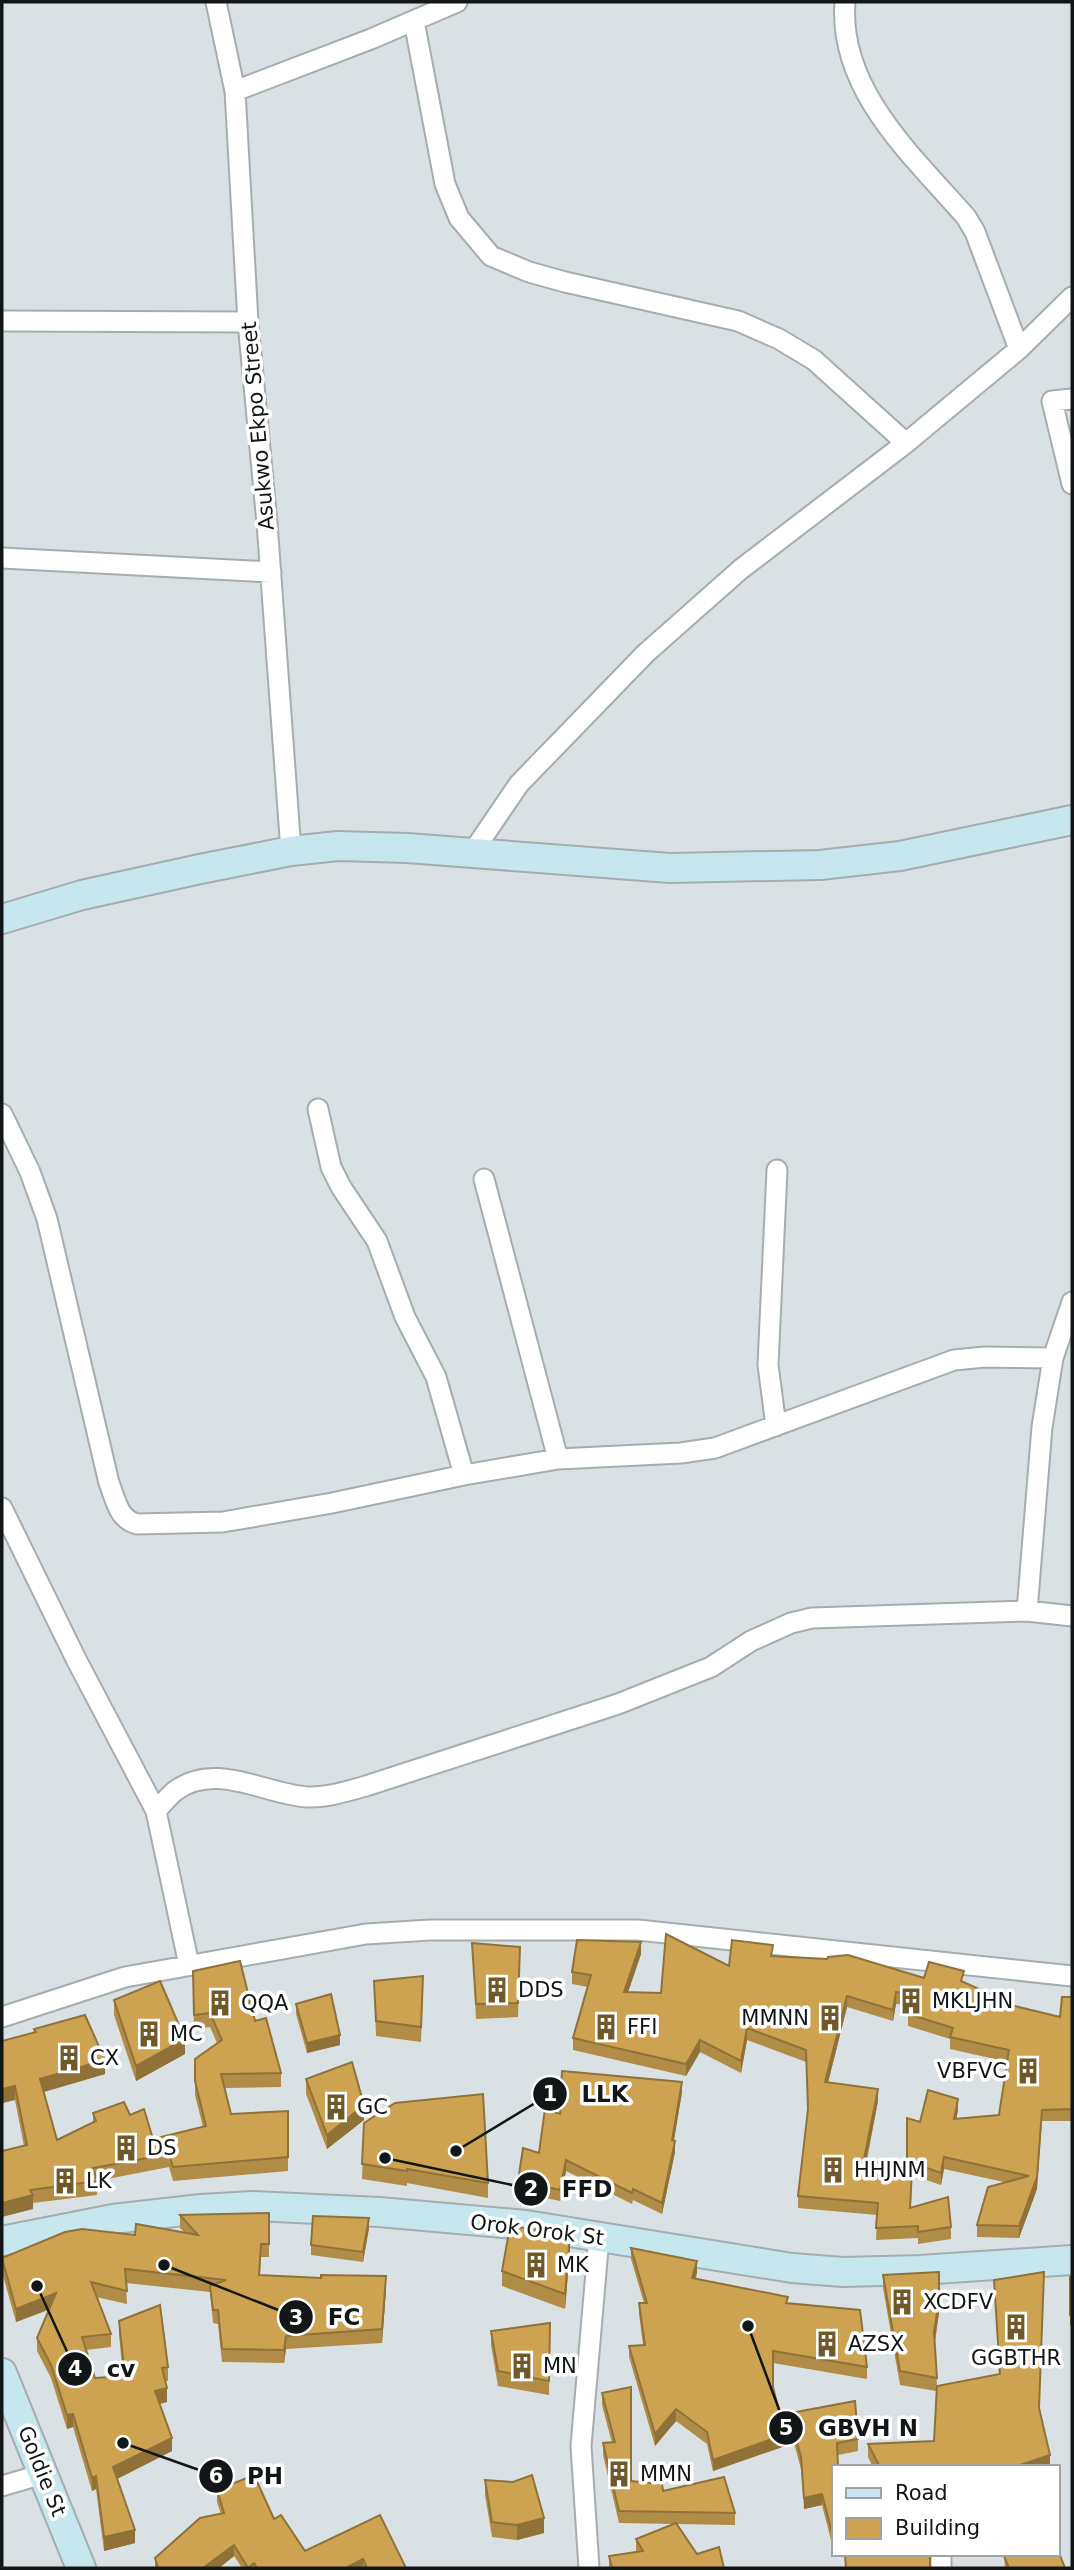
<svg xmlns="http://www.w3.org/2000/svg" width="1074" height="2570" font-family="'DejaVu Sans',sans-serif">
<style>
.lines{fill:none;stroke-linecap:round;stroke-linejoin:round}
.street-casing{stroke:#a5adaf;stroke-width:23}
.secondary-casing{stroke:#a5adaf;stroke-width:32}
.street{stroke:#fff;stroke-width:19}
.secondary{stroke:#c6e7ee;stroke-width:28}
.wall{fill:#b08c47;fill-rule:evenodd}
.shaded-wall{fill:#907239}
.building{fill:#cda352;stroke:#907239;stroke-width:2}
.labels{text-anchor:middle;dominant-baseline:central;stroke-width:7;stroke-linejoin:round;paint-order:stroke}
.street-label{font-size:21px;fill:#131616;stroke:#fff}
.poi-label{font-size:21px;fill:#131616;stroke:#fff;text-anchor:start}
.leader{fill:none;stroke:#131616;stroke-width:2.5}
.callout-dot{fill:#131616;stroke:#fff;stroke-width:2.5}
.mark-label{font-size:21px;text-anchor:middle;font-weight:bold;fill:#fff}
.callout-label{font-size:23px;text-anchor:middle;font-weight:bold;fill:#131616;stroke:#fff;stroke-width:7;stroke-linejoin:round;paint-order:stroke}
</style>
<rect width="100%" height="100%" fill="#dae1e4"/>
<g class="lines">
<!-- street casing -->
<g class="street-casing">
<path id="street" d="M 216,2 L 235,91 L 248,322 L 267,523 L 291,851
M 845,2 C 838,90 913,156 966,217 L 975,232 L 1019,349
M 414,21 L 445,184 L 459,218 L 491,256 L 529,272 L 565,282 L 738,321 L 779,339 L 814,360 L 906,443
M 235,91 L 371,39 L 457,2
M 2,321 L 248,322
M 1072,399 L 1052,401 L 1072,484
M 2,558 L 271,572
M 472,853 L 519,784 L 646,653 L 741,569 L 906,443 L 1019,349 L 1072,297
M 318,1109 L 331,1167 L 341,1187 L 377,1241 L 405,1317 L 436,1377 L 464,1475
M 2,1114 L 30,1172 L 47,1219 L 109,1483 C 116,1500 118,1519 137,1524 L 223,1522 L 332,1503 L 464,1475 L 558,1459 L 681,1453 L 715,1448 L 954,1360 L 985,1357 L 1053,1358
M 484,1179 L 558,1459
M 776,1426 L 768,1365 L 777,1170
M 2,1508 L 77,1661 L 156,1811 L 189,1965
M 1027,1611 L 1042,1427 L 1053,1358 L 1072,1302
M 156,1811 C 162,1804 168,1797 175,1791 C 216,1761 264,1794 307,1797 C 327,1798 347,1791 366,1786 L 618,1704 L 711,1667 L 751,1641 L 791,1623 L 812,1618 L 1027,1611 L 1072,1616
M 2,2017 L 125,1977 L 366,1934 L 430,1930 L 638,1930 L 1072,1976
M 2,2486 L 43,2474
M 941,2554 L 941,2568
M 589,2568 L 581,2446 L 599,2237"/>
</g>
<!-- secondary casing -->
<g class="secondary-casing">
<path id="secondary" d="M 2,919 L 82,895 L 200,869 L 291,851 L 338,846 L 407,848 L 670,868 L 820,865 L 900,856 L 1072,820
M 2,2241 L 113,2219 L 201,2209 L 253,2206 L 379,2212 L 526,2225 L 792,2268 L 843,2272 L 920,2270 L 1072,2260
M 2,2373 L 81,2568"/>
</g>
<!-- street -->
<use href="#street" class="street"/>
<!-- secondary -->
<use href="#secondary" class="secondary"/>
</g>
<!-- wall -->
<path class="wall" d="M 472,1943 L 520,1947 L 518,2017 L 476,2019 Z
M 641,1954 L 628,1992 L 661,1993 L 729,1966 L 773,1956 L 924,1978 L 964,1982 L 999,2002 L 1060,2017 L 1072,1997 L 1072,2121 L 1042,2121 L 1037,2189 L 1019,2238 L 977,2237 L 977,2225 L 1004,2182 L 944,2169 L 941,2185 L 912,2175 L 911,2208 L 951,2227 L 951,2239 L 918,2244 L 918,2238 L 876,2240 L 877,2215 L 798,2208 L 798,2196 L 808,2111 L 806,2062 L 747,2040 L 741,2073 L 700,2052 L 686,2076 L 573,2050 L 573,2038 L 588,1987 L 572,1984 L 572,1972 ZM 896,2004 L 908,2005 L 908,2026 L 950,2039 L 950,2049 L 1008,2062 L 999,2115 L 956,2119 L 958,2110 L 920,2122 L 907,2118 L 907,2168 L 867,2160 L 878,2101 L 828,2083 L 847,2007 L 893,2021 Z
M 193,1971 L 255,2021 L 281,2073 L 281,2087 L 225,2088 L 231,2114 L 288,2111 L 288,2171 L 173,2181 L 169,2167 L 97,2181 L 97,2195 L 33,2203 L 33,2209 L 24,2146 L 15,2100 L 2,2103 L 34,2033 L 34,2029 L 105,2074 L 44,2092 L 57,2140 L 93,2123 L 93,2113 L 130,2115 L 153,2139 L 203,2127 L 195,2095 L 195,2059 L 217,2043 L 210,2027 L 194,2029 Z
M 374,1981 L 423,1990 L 421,2042 L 376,2036 Z
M 114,2000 L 185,2054 L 136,2081 L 114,2015 Z
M 296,2004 L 340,2045 L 307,2053 L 296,2014 Z
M 306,2079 L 364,2120 L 327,2149 L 306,2094 Z
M 682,2092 L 674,2141 L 675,2152 L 662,2214 L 633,2200 L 632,2204 L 566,2171 L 560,2201 L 518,2192 L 518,2181 L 539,2153 L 560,2114 Z
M 364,2123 L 488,2183 L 488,2198 L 407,2183 L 407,2186 L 362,2179 Z
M 269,2213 L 269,2257 L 261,2257 L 260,2275 L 386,2289 L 382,2343 L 286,2349 L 284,2363 L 222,2362 L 218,2324 L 213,2323 L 210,2292 L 126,2283 L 127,2304 L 96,2297 L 111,2334 L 111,2347 L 86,2350 L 95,2378 L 123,2376 L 119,2335 L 119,2321 L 168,2367 L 168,2381 L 165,2381 L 167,2402 L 159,2404 L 172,2451 L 117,2479 L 135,2543 L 104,2551 L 96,2489 L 92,2491 L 73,2427 L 67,2429 L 51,2378 L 37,2351 L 37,2338 L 49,2309 L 16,2322 L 2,2272 L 2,2258 L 135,2235 L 184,2232 L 180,2228 L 180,2215 Z
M 369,2228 L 363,2262 L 311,2255 L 311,2245 Z
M 631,2248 L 697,2272 L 696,2279 L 788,2303 L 867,2367 L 867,2379 L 773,2363 L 773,2387 L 780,2415 L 858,2439 L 858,2451 L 838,2455 L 834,2467 L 834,2552 L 822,2505 L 804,2509 L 801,2469 L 794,2443 L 713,2471 L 707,2444 L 676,2421 L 655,2446 L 629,2357 L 629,2346 L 643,2345 L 639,2314 L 639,2303 L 644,2303 L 631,2259 Z
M 570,2249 L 565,2309 L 502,2286 L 502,2271 Z
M 883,2275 L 939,2313 L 935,2342 L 937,2388 L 999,2374 L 994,2280 L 1040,2410 L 1050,2467 L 873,2467 L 868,2457 L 868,2444 L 934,2441 L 936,2391 L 900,2385 L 883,2288 Z
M 491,2331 L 550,2338 L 549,2395 L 498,2386 L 491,2345 Z
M 602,2393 L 631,2481 L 735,2513 L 735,2525 L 676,2524 L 697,2554 L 724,2568 L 609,2568 L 609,2556 L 636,2552 L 636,2539 L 673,2524 L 619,2523 L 603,2455 L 603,2443 L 612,2443 L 602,2405 Z
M 485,2480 L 544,2533 L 517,2540 L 492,2537 L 485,2495 Z
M 217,2490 L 274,2519 L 305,2551 L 380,2515 L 406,2568 L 242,2568 L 234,2556 L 219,2568 L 155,2568 L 155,2558 L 221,2514 L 217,2502 Z
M 1004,2556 L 1065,2568 L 1005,2568 Z"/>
<!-- shaded-wall -->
<path class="shaded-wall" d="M 641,1942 L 641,1954 L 624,2004 L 624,1992 Z
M 896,1992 L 896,2004 L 893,2021 L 893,2010 Z
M 847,1996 L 847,2007 L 825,2094 L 825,2082 Z
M 747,2028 L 747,2040 L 741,2073 L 741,2061 Z
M 340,2035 L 340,2045 L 307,2053 L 307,2043 Z
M 185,2039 L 185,2054 L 136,2081 L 136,2066 Z
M 700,2040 L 700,2052 L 686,2076 L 686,2064 Z
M 105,2060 L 105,2074 L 40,2093 L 40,2079 Z
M 682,2082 L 682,2092 L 672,2151 L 672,2140 Z
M 15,2086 L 15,2100 L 2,2103 L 2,2089 Z
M 878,2089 L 878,2101 L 864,2171 L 864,2159 Z
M 958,2099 L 958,2110 L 954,2131 L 954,2119 Z
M 364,2105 L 364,2120 L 327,2149 L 327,2135 Z
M 1042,2110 L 1037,2189 L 1019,2238 L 1019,2226 Z
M 675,2141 L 675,2152 L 662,2214 L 662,2203 Z
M 944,2157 L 944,2169 L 941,2185 L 941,2173 Z
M 566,2160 L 566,2171 L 560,2201 L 560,2190 Z
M 33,2195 L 33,2209 L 2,2217 L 2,2203 Z
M 369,2218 L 369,2228 L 363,2262 L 363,2252 Z
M 570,2234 L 570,2249 L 565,2309 L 565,2294 Z
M 697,2261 L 697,2272 L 692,2290 L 692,2278 Z
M 386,2276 L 386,2289 L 382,2343 L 382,2329 Z
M 939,2285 L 939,2313 L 934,2345 L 934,2332 Z
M 56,2293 L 56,2307 L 16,2322 L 16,2309 Z
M 1072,2314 L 1072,2324 L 1070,2325 L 1070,2315 Z
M 286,2336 L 286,2349 L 284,2363 L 284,2350 Z
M 167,2388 L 167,2402 L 155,2405 L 155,2391 Z
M 676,2409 L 676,2421 L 655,2446 L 655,2434 Z
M 73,2414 L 73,2427 L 67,2429 L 67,2415 Z
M 794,2431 L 794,2443 L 713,2471 L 713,2460 Z
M 172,2438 L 172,2451 L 113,2481 L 113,2467 Z
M 1050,2455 L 1050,2467 L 1014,2467 Z
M 96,2476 L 96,2489 L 92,2491 L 92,2478 Z
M 822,2494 L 822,2505 L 804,2509 L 804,2498 Z
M 544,2518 L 544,2533 L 517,2540 L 517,2525 Z
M 135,2530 L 135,2543 L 104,2551 L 104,2537 Z
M 234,2545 L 234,2556 L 219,2568 L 203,2568 Z
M 363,2559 L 363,2568 L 346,2568 Z"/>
<!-- building -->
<path class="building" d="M 666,1934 L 729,1966 L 732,1940 L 773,1945 L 771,1956 L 827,1959 L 828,1957 L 848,1955 L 924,1978 L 929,1962 L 964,1971 L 961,1981 L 999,1998 L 998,2002 L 1060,2017 L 1062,1997 L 1072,1997 L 1072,2109 L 1042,2110 L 1037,2177 L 1019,2226 L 977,2225 L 988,2187 L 1029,2176 L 944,2157 L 941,2173 L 907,2161 L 907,2118 L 920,2122 L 928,2090 L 958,2099 L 954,2119 L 999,2115 L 1009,2050 L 950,2037 L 953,2028 L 908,2014 L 908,1993 L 896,1992 L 893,2010 L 847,1996 L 825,2082 L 878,2089 L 864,2159 L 912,2169 L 910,2208 L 948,2197 L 951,2227 L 918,2232 L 918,2226 L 876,2228 L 878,2203 L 798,2196 L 808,2109 L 806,2050 L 747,2028 L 741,2061 L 700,2040 L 686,2064 L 573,2038 L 591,1975 L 572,1972 L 577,1940 L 641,1942 L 624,1992 L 661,1993 Z
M 472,1943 L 520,1947 L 518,2003 L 476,2004 Z
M 240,1961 L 255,2021 L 266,2018 L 281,2073 L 221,2074 L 231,2114 L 288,2111 L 288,2157 L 173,2167 L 169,2154 L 93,2168 L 97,2181 L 30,2190 L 33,2195 L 2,2203 L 2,2151 L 27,2145 L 15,2086 L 2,2089 L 2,2041 L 36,2032 L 34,2029 L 85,2015 L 105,2060 L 40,2079 L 57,2140 L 96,2121 L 93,2113 L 124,2102 L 130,2115 L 144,2109 L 153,2139 L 206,2126 L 195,2081 L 195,2059 L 222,2040 L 210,2013 L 194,2015 L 193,1971 Z
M 423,1976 L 421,2027 L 376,2021 L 374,1981 Z
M 160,1981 L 185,2039 L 136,2066 L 114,2000 Z
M 331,1994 L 340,2035 L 307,2043 L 296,2004 Z
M 352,2062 L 364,2105 L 327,2135 L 306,2079 Z
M 562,2071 L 682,2082 L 672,2140 L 675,2141 L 662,2203 L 633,2189 L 632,2193 L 566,2160 L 560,2190 L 518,2181 L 523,2148 L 539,2153 L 545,2109 L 560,2114 Z
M 483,2094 L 488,2183 L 407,2169 L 407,2171 L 362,2164 L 364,2123 L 395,2103 Z
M 269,2213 L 269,2244 L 261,2244 L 259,2275 L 321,2278 L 321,2275 L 386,2276 L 382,2329 L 286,2336 L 284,2350 L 222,2349 L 218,2310 L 213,2310 L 210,2286 L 226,2280 L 125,2269 L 127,2291 L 91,2282 L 111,2334 L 82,2337 L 95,2378 L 125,2376 L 119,2321 L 160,2305 L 168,2367 L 162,2368 L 167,2388 L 155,2391 L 172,2438 L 113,2467 L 135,2530 L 104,2537 L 96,2476 L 92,2478 L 73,2414 L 67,2415 L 51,2365 L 37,2338 L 56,2293 L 16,2309 L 2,2258 L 65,2232 L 82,2229 L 135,2235 L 136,2224 L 198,2235 L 180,2215 Z
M 313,2216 L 369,2218 L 363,2252 L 311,2245 Z
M 510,2226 L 570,2234 L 565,2294 L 502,2271 Z
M 631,2248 L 697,2261 L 692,2278 L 788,2297 L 786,2303 L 860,2310 L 867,2367 L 773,2351 L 773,2387 L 780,2415 L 855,2401 L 858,2439 L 837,2443 L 838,2467 L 834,2467 L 834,2540 L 822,2494 L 804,2498 L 801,2457 L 794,2431 L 713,2460 L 707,2432 L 676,2409 L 655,2434 L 629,2346 L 645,2345 L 639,2303 L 647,2303 Z
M 939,2272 L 939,2300 L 934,2332 L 937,2378 L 900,2371 L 883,2275 Z
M 1044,2272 L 1039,2408 L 1050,2455 L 1014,2467 L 880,2467 L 868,2444 L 934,2441 L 937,2386 L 1000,2374 L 994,2280 Z
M 1070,2277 L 1072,2277 L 1072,2314 L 1070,2315 Z
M 550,2323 L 549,2381 L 498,2371 L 491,2331 Z
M 631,2387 L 631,2481 L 662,2484 L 663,2491 L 724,2477 L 735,2513 L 619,2511 L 603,2443 L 615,2442 L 602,2393 Z
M 254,2475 L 274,2519 L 281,2515 L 305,2551 L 380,2515 L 406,2568 L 367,2568 L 363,2559 L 346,2568 L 257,2568 L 254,2563 L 248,2568 L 234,2545 L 203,2568 L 158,2568 L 155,2558 L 200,2518 L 224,2513 L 217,2490 Z
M 532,2475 L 544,2518 L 517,2525 L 492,2522 L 485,2480 L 513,2482 Z
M 676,2523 L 697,2554 L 719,2547 L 724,2568 L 612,2568 L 609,2556 L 643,2551 L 636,2539 Z
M 1058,2550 L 1065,2568 L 1009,2568 L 1004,2556 L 1011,2554 L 1058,2554 Z
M 854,2554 L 930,2554 L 930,2568 L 846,2568 L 845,2556 Z"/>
<!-- icons -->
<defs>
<g id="building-bare" transform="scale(2.1)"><path d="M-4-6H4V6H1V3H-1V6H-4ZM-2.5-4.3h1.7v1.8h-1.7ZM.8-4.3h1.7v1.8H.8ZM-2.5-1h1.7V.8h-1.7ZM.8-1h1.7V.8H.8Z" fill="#705829" stroke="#fff" stroke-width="2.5" paint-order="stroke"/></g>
</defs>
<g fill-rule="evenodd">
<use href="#building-bare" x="497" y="1990"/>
<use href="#building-bare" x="911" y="2001"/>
<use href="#building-bare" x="220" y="2003"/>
<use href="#building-bare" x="830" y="2018"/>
<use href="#building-bare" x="606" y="2027"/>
<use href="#building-bare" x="149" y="2034"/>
<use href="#building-bare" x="69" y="2058"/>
<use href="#building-bare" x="1028" y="2071"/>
<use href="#building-bare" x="336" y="2107"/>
<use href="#building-bare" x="126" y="2148"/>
<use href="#building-bare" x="833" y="2170"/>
<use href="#building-bare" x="65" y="2181"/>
<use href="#building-bare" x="536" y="2265"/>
<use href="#building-bare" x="902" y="2302"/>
<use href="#building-bare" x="1016" y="2327"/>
<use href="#building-bare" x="827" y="2344"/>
<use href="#building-bare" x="522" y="2366"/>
<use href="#building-bare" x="619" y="2474"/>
</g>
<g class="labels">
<!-- street labels -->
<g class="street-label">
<text transform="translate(258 426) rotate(-95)">Asukwo Ekpo Street</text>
<text transform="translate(537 2230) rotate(7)">Orok Orok St</text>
<text transform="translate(42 2471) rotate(68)">Goldie St</text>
</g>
<!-- poi labels -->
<g class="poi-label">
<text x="518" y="1990">DDS</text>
<text x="932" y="2001">MKLJHN</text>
<text x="241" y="2003">QQA</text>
<text x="809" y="2018" text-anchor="end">MMNN</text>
<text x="627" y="2027">FFI</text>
<text x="170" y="2034">MC</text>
<text x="90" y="2058">CX</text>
<text x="1007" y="2071" text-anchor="end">VBFVC</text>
<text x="357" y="2107">GC</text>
<text x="147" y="2148">DS</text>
<text x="854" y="2170">HHJNM</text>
<text x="86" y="2181">LK</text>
<text x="557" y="2265">MK</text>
<text x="923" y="2302">XCDFV</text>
<text x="848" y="2344">AZSX</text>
<text x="1016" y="2358" text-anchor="middle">GGBTHR</text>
<text x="543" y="2366">MN</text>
<text x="640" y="2474">MMN</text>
</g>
</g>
<!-- callouts -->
<path class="leader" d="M456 2151L550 2094M385 2158L531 2189M164 2265L296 2317M37 2286L75 2369M748 2326L786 2428M123 2443L216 2476"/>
<g class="callout-dot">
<circle cx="456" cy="2151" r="7"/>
<circle cx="385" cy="2158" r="7"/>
<circle cx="164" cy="2265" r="7"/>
<circle cx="37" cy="2286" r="7"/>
<circle cx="748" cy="2326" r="7"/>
<circle cx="123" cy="2443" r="7"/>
<circle cx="550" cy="2094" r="18"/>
<circle cx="531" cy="2189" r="18"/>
<circle cx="296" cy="2317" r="18"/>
<circle cx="75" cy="2369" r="18"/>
<circle cx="786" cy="2428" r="18"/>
<circle cx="216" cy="2476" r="18"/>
</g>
<g class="mark-label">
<text x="550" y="2101">1</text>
<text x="531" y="2196">2</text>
<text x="296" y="2325">3</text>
<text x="75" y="2376">4</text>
<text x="786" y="2435">5</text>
<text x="216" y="2483">6</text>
</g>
<g class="callout-label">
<text x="605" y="2102">LLK</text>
<text x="587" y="2197">FFD</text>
<text x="344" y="2325">FC</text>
<text x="121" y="2377">cv</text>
<text x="868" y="2436">GBVH N</text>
<text x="265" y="2484">PH</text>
</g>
<!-- border -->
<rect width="1074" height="2570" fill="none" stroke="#131616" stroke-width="7"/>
<!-- legend -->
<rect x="832" y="2465" width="228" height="91" fill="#ffffff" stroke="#a1a2a2" stroke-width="2"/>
<rect x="846" y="2488" width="35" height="10" fill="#c6e7ee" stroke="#a1a2a2" stroke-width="2"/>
<text x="895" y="2500" font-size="21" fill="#131616">Road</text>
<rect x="846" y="2518" width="35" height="21" fill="#cda352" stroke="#a1a2a2" stroke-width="2"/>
<text x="895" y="2535" font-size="21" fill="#131616">Building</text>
</svg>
